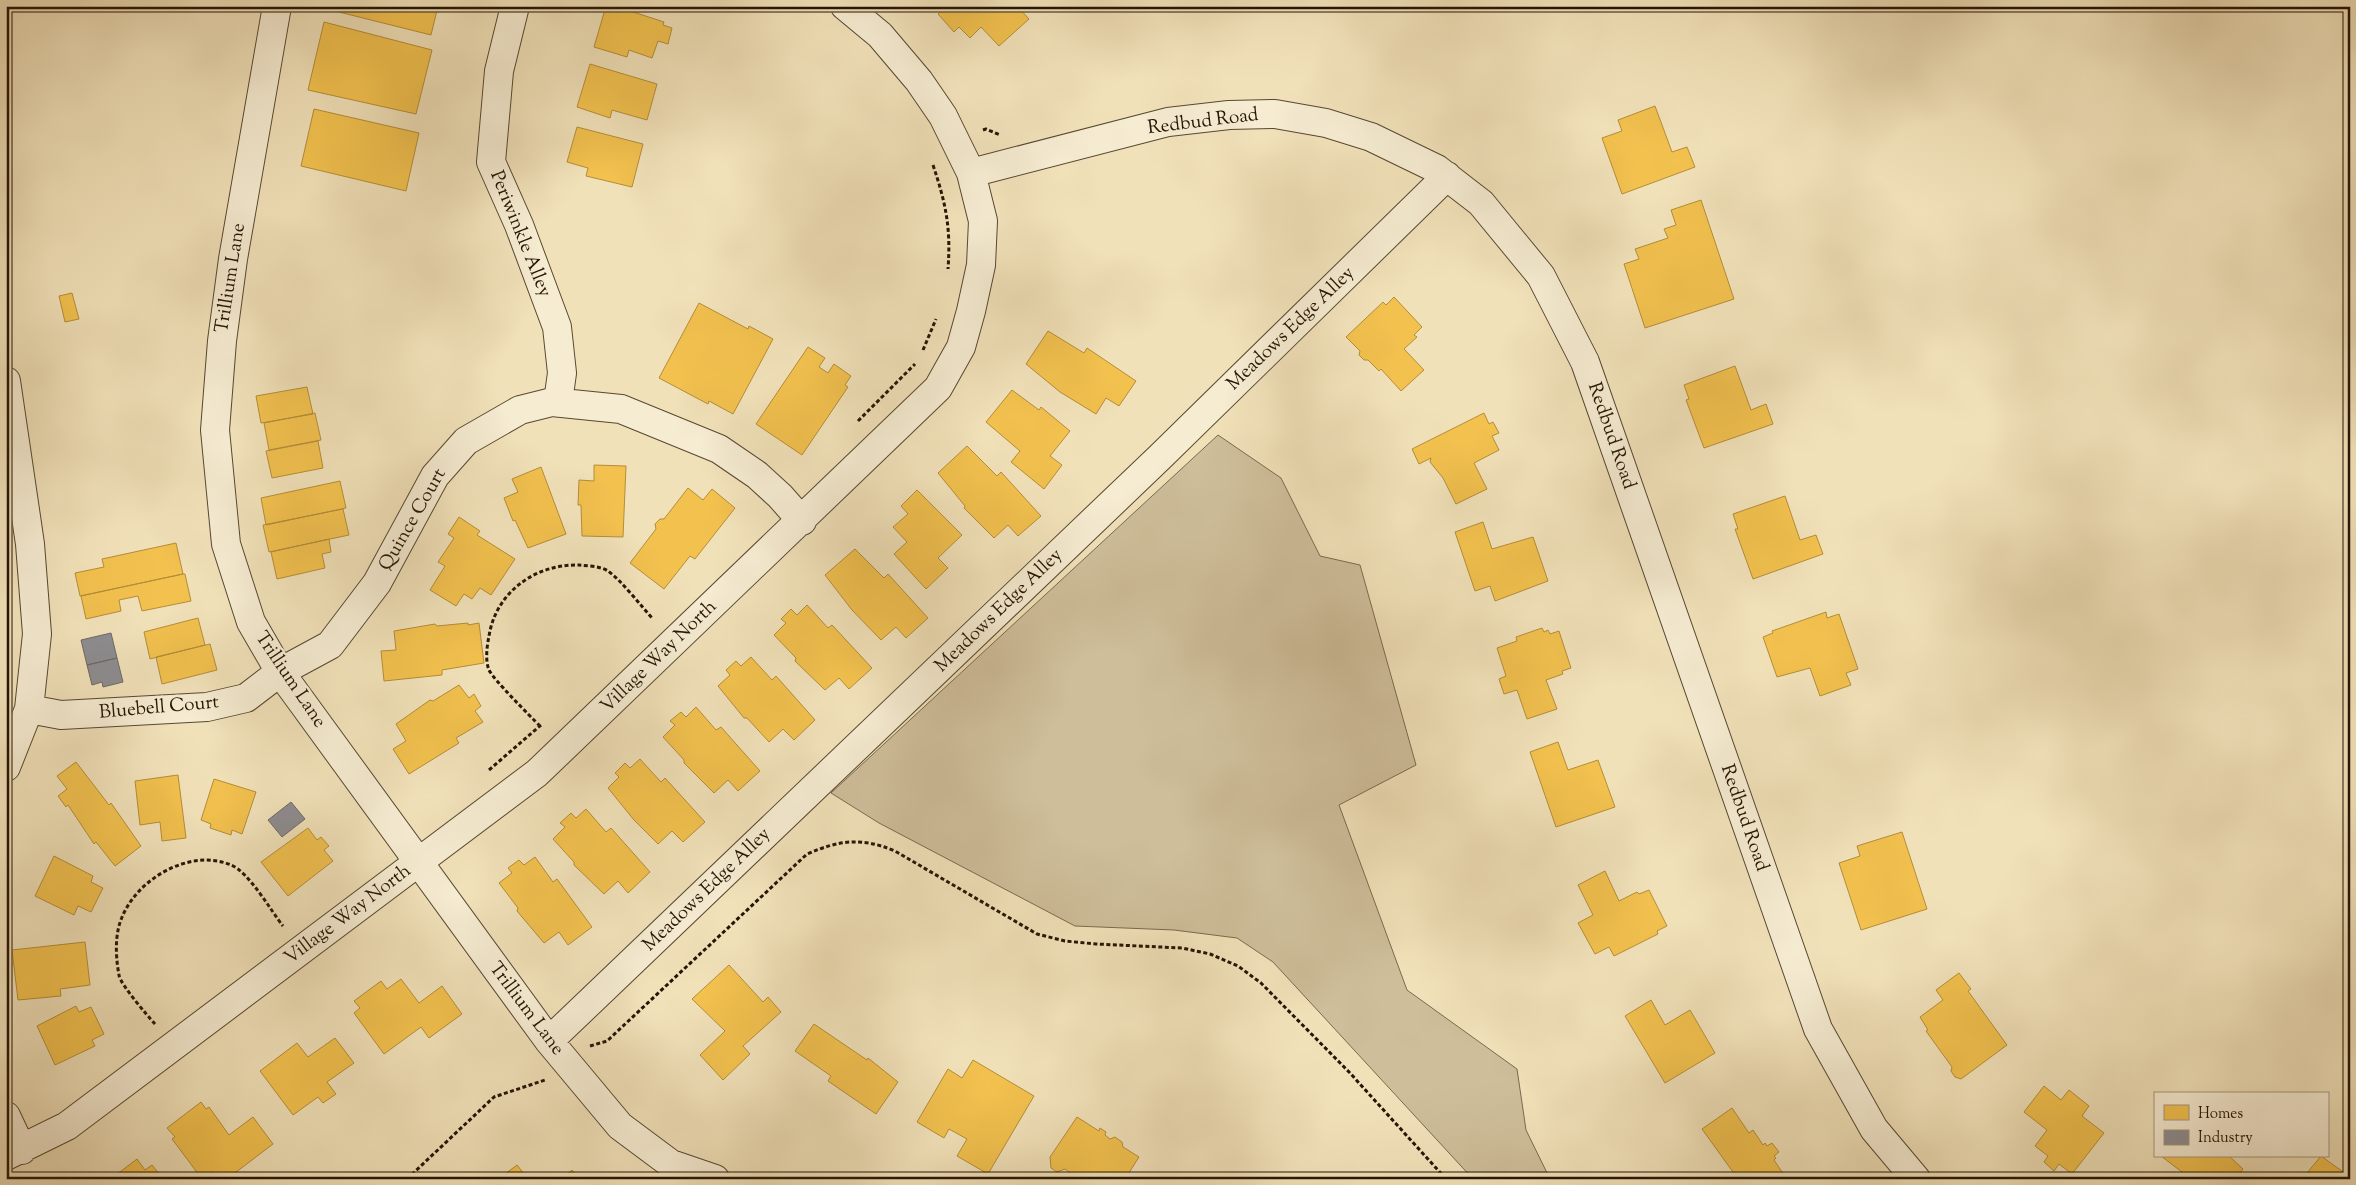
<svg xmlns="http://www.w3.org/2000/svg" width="2356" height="1185" font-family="'Sorts Mill Goudy',serif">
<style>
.green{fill:#cebe9a;stroke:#796a4f}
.homes{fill:#f2c14e;stroke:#b48d38}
.industry{fill:#8d8d92;stroke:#6e6967}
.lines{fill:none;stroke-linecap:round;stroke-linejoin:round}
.minor-casing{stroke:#574831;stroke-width:30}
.path{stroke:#241504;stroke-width:3;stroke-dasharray:4 2.5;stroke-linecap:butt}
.minor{stroke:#f6ecd2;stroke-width:28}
.labels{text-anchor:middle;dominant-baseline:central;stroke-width:5;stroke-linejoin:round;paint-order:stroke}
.street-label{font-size:19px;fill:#241504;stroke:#f6ecd2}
</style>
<rect width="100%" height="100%" fill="#f1e1b9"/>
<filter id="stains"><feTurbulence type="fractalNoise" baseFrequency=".004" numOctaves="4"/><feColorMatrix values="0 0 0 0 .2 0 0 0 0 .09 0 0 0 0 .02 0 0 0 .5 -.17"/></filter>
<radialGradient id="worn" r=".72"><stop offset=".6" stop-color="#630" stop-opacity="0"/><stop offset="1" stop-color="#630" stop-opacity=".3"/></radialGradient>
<!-- green -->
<path class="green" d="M 1218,435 L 1281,478 L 1320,556 L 1360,565 L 1416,765 L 1339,805 L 1407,990 L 1517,1069 L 1526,1130 L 1550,1179 L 1473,1179 L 1273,962 L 1237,938 L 1174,930 L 1075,926 L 879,823 L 831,793 Z"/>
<!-- homes -->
<path class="homes" d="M 324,6 L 438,6 L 431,35 L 323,8 Z
M 606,6 L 615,6 L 664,22 L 663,25 L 672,28 L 668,44 L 658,41 L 652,58 L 629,50 L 627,57 L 594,47 Z
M 940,6 L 1017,6 L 1029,19 L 999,46 L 981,27 L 970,38 L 959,27 L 954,32 L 938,14 L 943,10 Z
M 324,22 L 432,50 L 416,114 L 308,90 Z
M 590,64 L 657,84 L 647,120 L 612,110 L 610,118 L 577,107 Z
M 1655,106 L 1672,152 L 1687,147 L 1695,167 L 1622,194 L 1602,138 L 1622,131 L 1618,120 Z
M 314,109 L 419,133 L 406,191 L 301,166 Z
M 577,127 L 643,144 L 632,187 L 586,176 L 588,168 L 567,162 Z
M 1701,200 L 1734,299 L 1645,328 L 1624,264 L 1639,259 L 1635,249 L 1668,238 L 1664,229 L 1676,225 L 1671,210 Z
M 72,293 L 79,319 L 65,322 L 59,296 Z
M 1394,297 L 1422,327 L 1414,335 L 1417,337 L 1404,349 L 1424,370 L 1401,391 L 1381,369 L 1379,371 L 1368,360 L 1364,360 L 1359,355 L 1360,351 L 1346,337 L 1383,302 L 1386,305 Z
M 699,303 L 748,329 L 749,326 L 773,339 L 733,414 L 709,401 L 708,404 L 659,378 Z
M 1048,331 L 1084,353 L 1087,348 L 1136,381 L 1119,406 L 1106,398 L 1096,414 L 1060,392 L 1026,364 Z
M 808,347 L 825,358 L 819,367 L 828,373 L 834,364 L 851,376 L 845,385 L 848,387 L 802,455 L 756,424 Z
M 1735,366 L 1751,410 L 1766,404 L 1773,424 L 1704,448 L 1686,400 L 1689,399 L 1684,385 Z
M 307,387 L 313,414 L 261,423 L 256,396 Z
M 1012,390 L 1039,410 L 1041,407 L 1070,431 L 1050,456 L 1062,465 L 1044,489 L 1011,462 L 1020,451 L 986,422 Z
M 315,413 L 321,440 L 269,450 L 264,423 Z
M 1484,413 L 1489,424 L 1493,422 L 1499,433 L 1492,436 L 1499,450 L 1474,463 L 1487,489 L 1456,504 L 1443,478 L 1430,462 L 1431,458 L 1419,464 L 1412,449 Z
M 318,441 L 323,468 L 272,478 L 266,451 Z
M 967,446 L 997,476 L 1001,472 L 1041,516 L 1018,536 L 1008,525 L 994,538 L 964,508 L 965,506 L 938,473 Z
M 594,465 L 626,466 L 623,537 L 582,536 L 581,505 L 578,505 L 579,480 L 594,481 Z
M 541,467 L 566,534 L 528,548 L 515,520 L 513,521 L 504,498 L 518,492 L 512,479 Z
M 340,481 L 346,508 L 266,525 L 261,498 Z
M 688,488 L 703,500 L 712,489 L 735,508 L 695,559 L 690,556 L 664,589 L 630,563 L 656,529 L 655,524 L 660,519 L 664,519 Z
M 917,490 L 962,535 L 938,558 L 948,568 L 926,589 L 894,554 L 907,542 L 893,527 L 908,514 L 901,506 Z
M 1785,496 L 1800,540 L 1816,535 L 1823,554 L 1753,579 L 1735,529 L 1738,529 L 1733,514 Z
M 343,509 L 349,535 L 269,552 L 263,525 Z
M 459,517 L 480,531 L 477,535 L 515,559 L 491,595 L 480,588 L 472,599 L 464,594 L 456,606 L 430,590 L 445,566 L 438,562 L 454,538 L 448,534 Z
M 1483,522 L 1492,549 L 1533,537 L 1548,581 L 1495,601 L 1490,586 L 1475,591 L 1455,532 Z
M 329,539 L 331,552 L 322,554 L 325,568 L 277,579 L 271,552 Z
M 176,543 L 183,574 L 80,596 L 75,573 L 104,567 L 102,559 Z
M 855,549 L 884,578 L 888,574 L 928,618 L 906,638 L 896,627 L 881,640 L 852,610 L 825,575 Z
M 183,574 L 185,574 L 191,601 L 142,611 L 138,596 L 119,600 L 121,611 L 86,619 L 81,596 Z
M 807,605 L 828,628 L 832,625 L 872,668 L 849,689 L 839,678 L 825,690 L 795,661 L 796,658 L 774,635 L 786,623 L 781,619 L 791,609 L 797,615 Z
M 1826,612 L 1827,618 L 1839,614 L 1858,669 L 1846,673 L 1851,685 L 1820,696 L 1810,668 L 1777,677 L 1763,637 L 1773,633 L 1772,631 Z
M 198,618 L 205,645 L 150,659 L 144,632 Z
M 468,623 L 468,625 L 479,623 L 484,663 L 442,670 L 442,675 L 384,681 L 381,651 L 396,650 L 394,631 L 435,624 L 437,626 Z
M 1542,628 L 1544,632 L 1548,630 L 1550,634 L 1559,631 L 1571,668 L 1562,671 L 1563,674 L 1546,680 L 1557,709 L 1527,719 L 1517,690 L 1504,694 L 1499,679 L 1506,676 L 1497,648 L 1517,641 L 1516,637 Z
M 210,644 L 217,670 L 162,684 L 156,657 Z
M 751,657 L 772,680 L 776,676 L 815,720 L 794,740 L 783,729 L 769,742 L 747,718 L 744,718 L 718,686 L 730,675 L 726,670 L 736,661 L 741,666 Z
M 459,685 L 469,698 L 474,694 L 481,706 L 475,711 L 483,722 L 456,738 L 459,743 L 409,774 L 393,749 L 406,741 L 396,724 L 430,700 L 433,701 Z
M 696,707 L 716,730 L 721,727 L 760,771 L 738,791 L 728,780 L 714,793 L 684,763 L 684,760 L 663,737 L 675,725 L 670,721 L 681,712 L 686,717 Z
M 1558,742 L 1568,770 L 1598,760 L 1615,807 L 1556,827 L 1530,752 Z
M 640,759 L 661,782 L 665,778 L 705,822 L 683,842 L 672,831 L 658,844 L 634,820 L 608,788 L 619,777 L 615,773 L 625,763 L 630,768 Z
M 76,762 L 109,805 L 111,803 L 141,846 L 115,866 L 96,842 L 94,844 L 68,805 L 66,807 L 58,796 L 67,789 L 57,776 Z
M 178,775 L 186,838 L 162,841 L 160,822 L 140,825 L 135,781 Z
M 214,779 L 256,792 L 242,834 L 232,830 L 231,835 L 210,828 L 211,824 L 201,820 Z
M 586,809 L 606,832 L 611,828 L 650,872 L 628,893 L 618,881 L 604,894 L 574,865 L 574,862 L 553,839 L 565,827 L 560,823 L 571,813 L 576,818 Z
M 308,828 L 317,840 L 321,837 L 329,846 L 324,850 L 333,861 L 288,896 L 261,862 Z
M 1902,832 L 1927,909 L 1861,930 L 1839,863 L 1860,856 L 1857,846 Z
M 54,856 L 93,876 L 91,882 L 103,888 L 91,912 L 78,906 L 74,915 L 35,896 Z
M 535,857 L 553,882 L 557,879 L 592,927 L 568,945 L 559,932 L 544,943 L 517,911 L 518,908 L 499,883 L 512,873 L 508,868 L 519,860 L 524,865 Z
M 1605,871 L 1619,901 L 1637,892 L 1639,894 L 1649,890 L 1667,926 L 1657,931 L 1658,934 L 1614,956 L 1609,947 L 1595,954 L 1578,923 L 1593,915 L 1578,885 Z
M 85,942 L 90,985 L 60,989 L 61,996 L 18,1000 L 12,950 Z
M 729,965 L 763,1002 L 768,997 L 781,1012 L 743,1046 L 750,1054 L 723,1080 L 700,1055 L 725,1031 L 692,999 Z
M 1959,973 L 1971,989 L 1968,991 L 2007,1045 L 1961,1079 L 1955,1077 L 1951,1071 L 1952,1067 L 1926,1031 L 1928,1030 L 1920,1017 L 1943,1000 L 1936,990 Z
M 401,979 L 419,1003 L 442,986 L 462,1014 L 429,1038 L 421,1027 L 384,1054 L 354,1013 L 360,1008 L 354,1001 L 381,981 L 387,989 Z
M 1651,1000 L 1665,1025 L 1690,1010 L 1715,1053 L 1665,1083 L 1625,1016 Z
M 76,1006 L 79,1012 L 91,1007 L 104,1034 L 92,1040 L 95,1046 L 55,1065 L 37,1026 Z
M 814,1024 L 867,1060 L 868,1058 L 898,1082 L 876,1114 L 828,1081 L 831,1076 L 795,1051 Z
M 335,1038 L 354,1063 L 327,1082 L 336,1094 L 323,1103 L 318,1097 L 293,1115 L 260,1071 L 297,1043 L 308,1057 Z
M 973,1060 L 1034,1096 L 988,1174 L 957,1156 L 967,1139 L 949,1129 L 944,1138 L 917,1122 L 948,1069 L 962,1078 Z
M 2044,1086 L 2061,1100 L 2069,1090 L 2089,1106 L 2082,1116 L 2104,1133 L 2072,1174 L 2059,1164 L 2054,1171 L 2044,1162 L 2048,1156 L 2035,1146 L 2047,1130 L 2024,1112 Z
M 201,1102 L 206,1109 L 209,1107 L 229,1135 L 253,1117 L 273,1144 L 227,1179 L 217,1179 L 212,1172 L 202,1179 L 172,1139 L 175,1137 L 167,1128 Z
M 1732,1108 L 1749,1133 L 1753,1130 L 1763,1145 L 1765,1143 L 1767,1146 L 1772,1143 L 1779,1152 L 1774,1156 L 1776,1158 L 1774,1160 L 1784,1175 L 1778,1179 L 1738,1179 L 1702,1129 Z
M 1077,1117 L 1099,1131 L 1100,1128 L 1106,1132 L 1105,1135 L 1110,1139 L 1115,1137 L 1122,1142 L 1123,1147 L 1139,1157 L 1125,1179 L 1077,1179 L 1065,1169 L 1057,1172 L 1051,1168 L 1050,1157 Z
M 2161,1156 L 2229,1156 L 2243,1169 L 2236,1179 L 2177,1179 L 2182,1172 Z
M 2321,1156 L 2346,1174 L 2350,1169 L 2350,1179 L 2302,1179 Z
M 137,1159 L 145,1170 L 152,1165 L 163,1179 L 119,1179 L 116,1175 Z
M 517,1165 L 528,1179 L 494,1179 L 500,1174 L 501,1177 Z
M 572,1170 L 579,1179 L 561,1179 Z"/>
<!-- industry -->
<path class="industry" d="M 111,633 L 117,658 L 87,665 L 81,640 Z
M 117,658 L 123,682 L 103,687 L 102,682 L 92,685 L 87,665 Z
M 291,802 L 305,819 L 282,837 L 268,820 Z"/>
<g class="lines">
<!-- minor casing -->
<g class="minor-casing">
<path id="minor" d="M 277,6 L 233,259 L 222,341 L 215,430 L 226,544 L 251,622 L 280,672 L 549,1041 L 620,1126 L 671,1164 L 715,1179
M 515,6 L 499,71 L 491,162 L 519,225 L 557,327 L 562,373 L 558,402
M 971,173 L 1168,122 L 1229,115 L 1275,114 L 1326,123 L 1371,137 L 1437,169 L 1481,203 L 1541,276 L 1585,362 L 1818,1029 L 1874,1129 L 1916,1179
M 6,381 L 30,544 L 37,634 L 29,709 L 6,767
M 29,709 L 61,715 L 207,707 L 246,698 L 280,672 L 330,645 L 377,583 L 435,476 L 466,441 L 520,410 L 552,402 L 621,409 L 719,449 L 757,475 L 780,496 L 802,521
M 549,1041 L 1160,457 L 1447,176
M 6,1116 L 22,1150
M 6,1156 L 67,1126 L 537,773 L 938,388 L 961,347 L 971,311 L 981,265 L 983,221 L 971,173 L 943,116 L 919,81 L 880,35 L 845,6"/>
</g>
<!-- path -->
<path class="path" d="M 983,130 L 986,129 L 1000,135
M 933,165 C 946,204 951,228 948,269
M 923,350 L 936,319
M 858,421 L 915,364
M 540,726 C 530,716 493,679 489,670 C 485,660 487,646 489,636 C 496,592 535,564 579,565 C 588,566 600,566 608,571 C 621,580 641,606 653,619
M 489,770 L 541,725
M 155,1024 C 147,1015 120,984 119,975 C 116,959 115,941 119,926 C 131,881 189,847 231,865 C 249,872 271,911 283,926
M 590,1046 L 607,1041 L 807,854 C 840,840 861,837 895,851 L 1037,934 L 1065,941 L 1096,944 L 1182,948 L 1210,954 L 1238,966 L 1261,983 L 1350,1073 L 1446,1179
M 407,1179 L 494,1097 L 545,1080"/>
<!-- minor -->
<use href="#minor" class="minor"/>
</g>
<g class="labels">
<!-- street labels -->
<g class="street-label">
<text transform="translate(1203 122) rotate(-7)">Redbud Road</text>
<text transform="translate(520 234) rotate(68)">Periwinkle Alley</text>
<text transform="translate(231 278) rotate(-81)">Trillium Lane</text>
<text transform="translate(1291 329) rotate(-44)">Meadows Edge Alley</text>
<text transform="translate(1611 436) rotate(71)">Redbud Road</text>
<text transform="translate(413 520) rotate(-60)">Quince Court</text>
<text transform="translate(999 611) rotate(-44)">Meadows Edge Alley</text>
<text transform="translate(659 657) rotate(-44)">Village Way North</text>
<text transform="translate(290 680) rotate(56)">Trillium Lane</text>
<text transform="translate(159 708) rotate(-5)">Bluebell Court</text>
<text transform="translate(1744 818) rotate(71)">Redbud Road</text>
<text transform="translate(707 890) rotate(-44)">Meadows Edge Alley</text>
<text transform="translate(348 915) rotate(-37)">Village Way North</text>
<text transform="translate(526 1009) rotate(53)">Trillium Lane</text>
</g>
</g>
<!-- margin -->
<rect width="2356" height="1185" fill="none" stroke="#f1e1b9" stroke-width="25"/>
<rect x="8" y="8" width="2341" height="1170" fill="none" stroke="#241504" stroke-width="2.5"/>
<rect x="12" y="12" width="2331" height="1160" fill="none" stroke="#241504"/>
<!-- legend -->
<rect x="2154" y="1092" width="175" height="65" fill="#f6ecd2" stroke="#a29680"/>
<rect x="2164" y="1105" width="25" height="15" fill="#f2c14e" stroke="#a29680"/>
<text x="2198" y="1118" font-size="15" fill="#241504">Homes</text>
<rect x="2164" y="1130" width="25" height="15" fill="#8d8d92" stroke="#a29680"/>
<text x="2198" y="1142" font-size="15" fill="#241504">Industry</text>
<rect width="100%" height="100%" filter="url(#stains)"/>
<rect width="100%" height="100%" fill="url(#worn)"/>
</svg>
